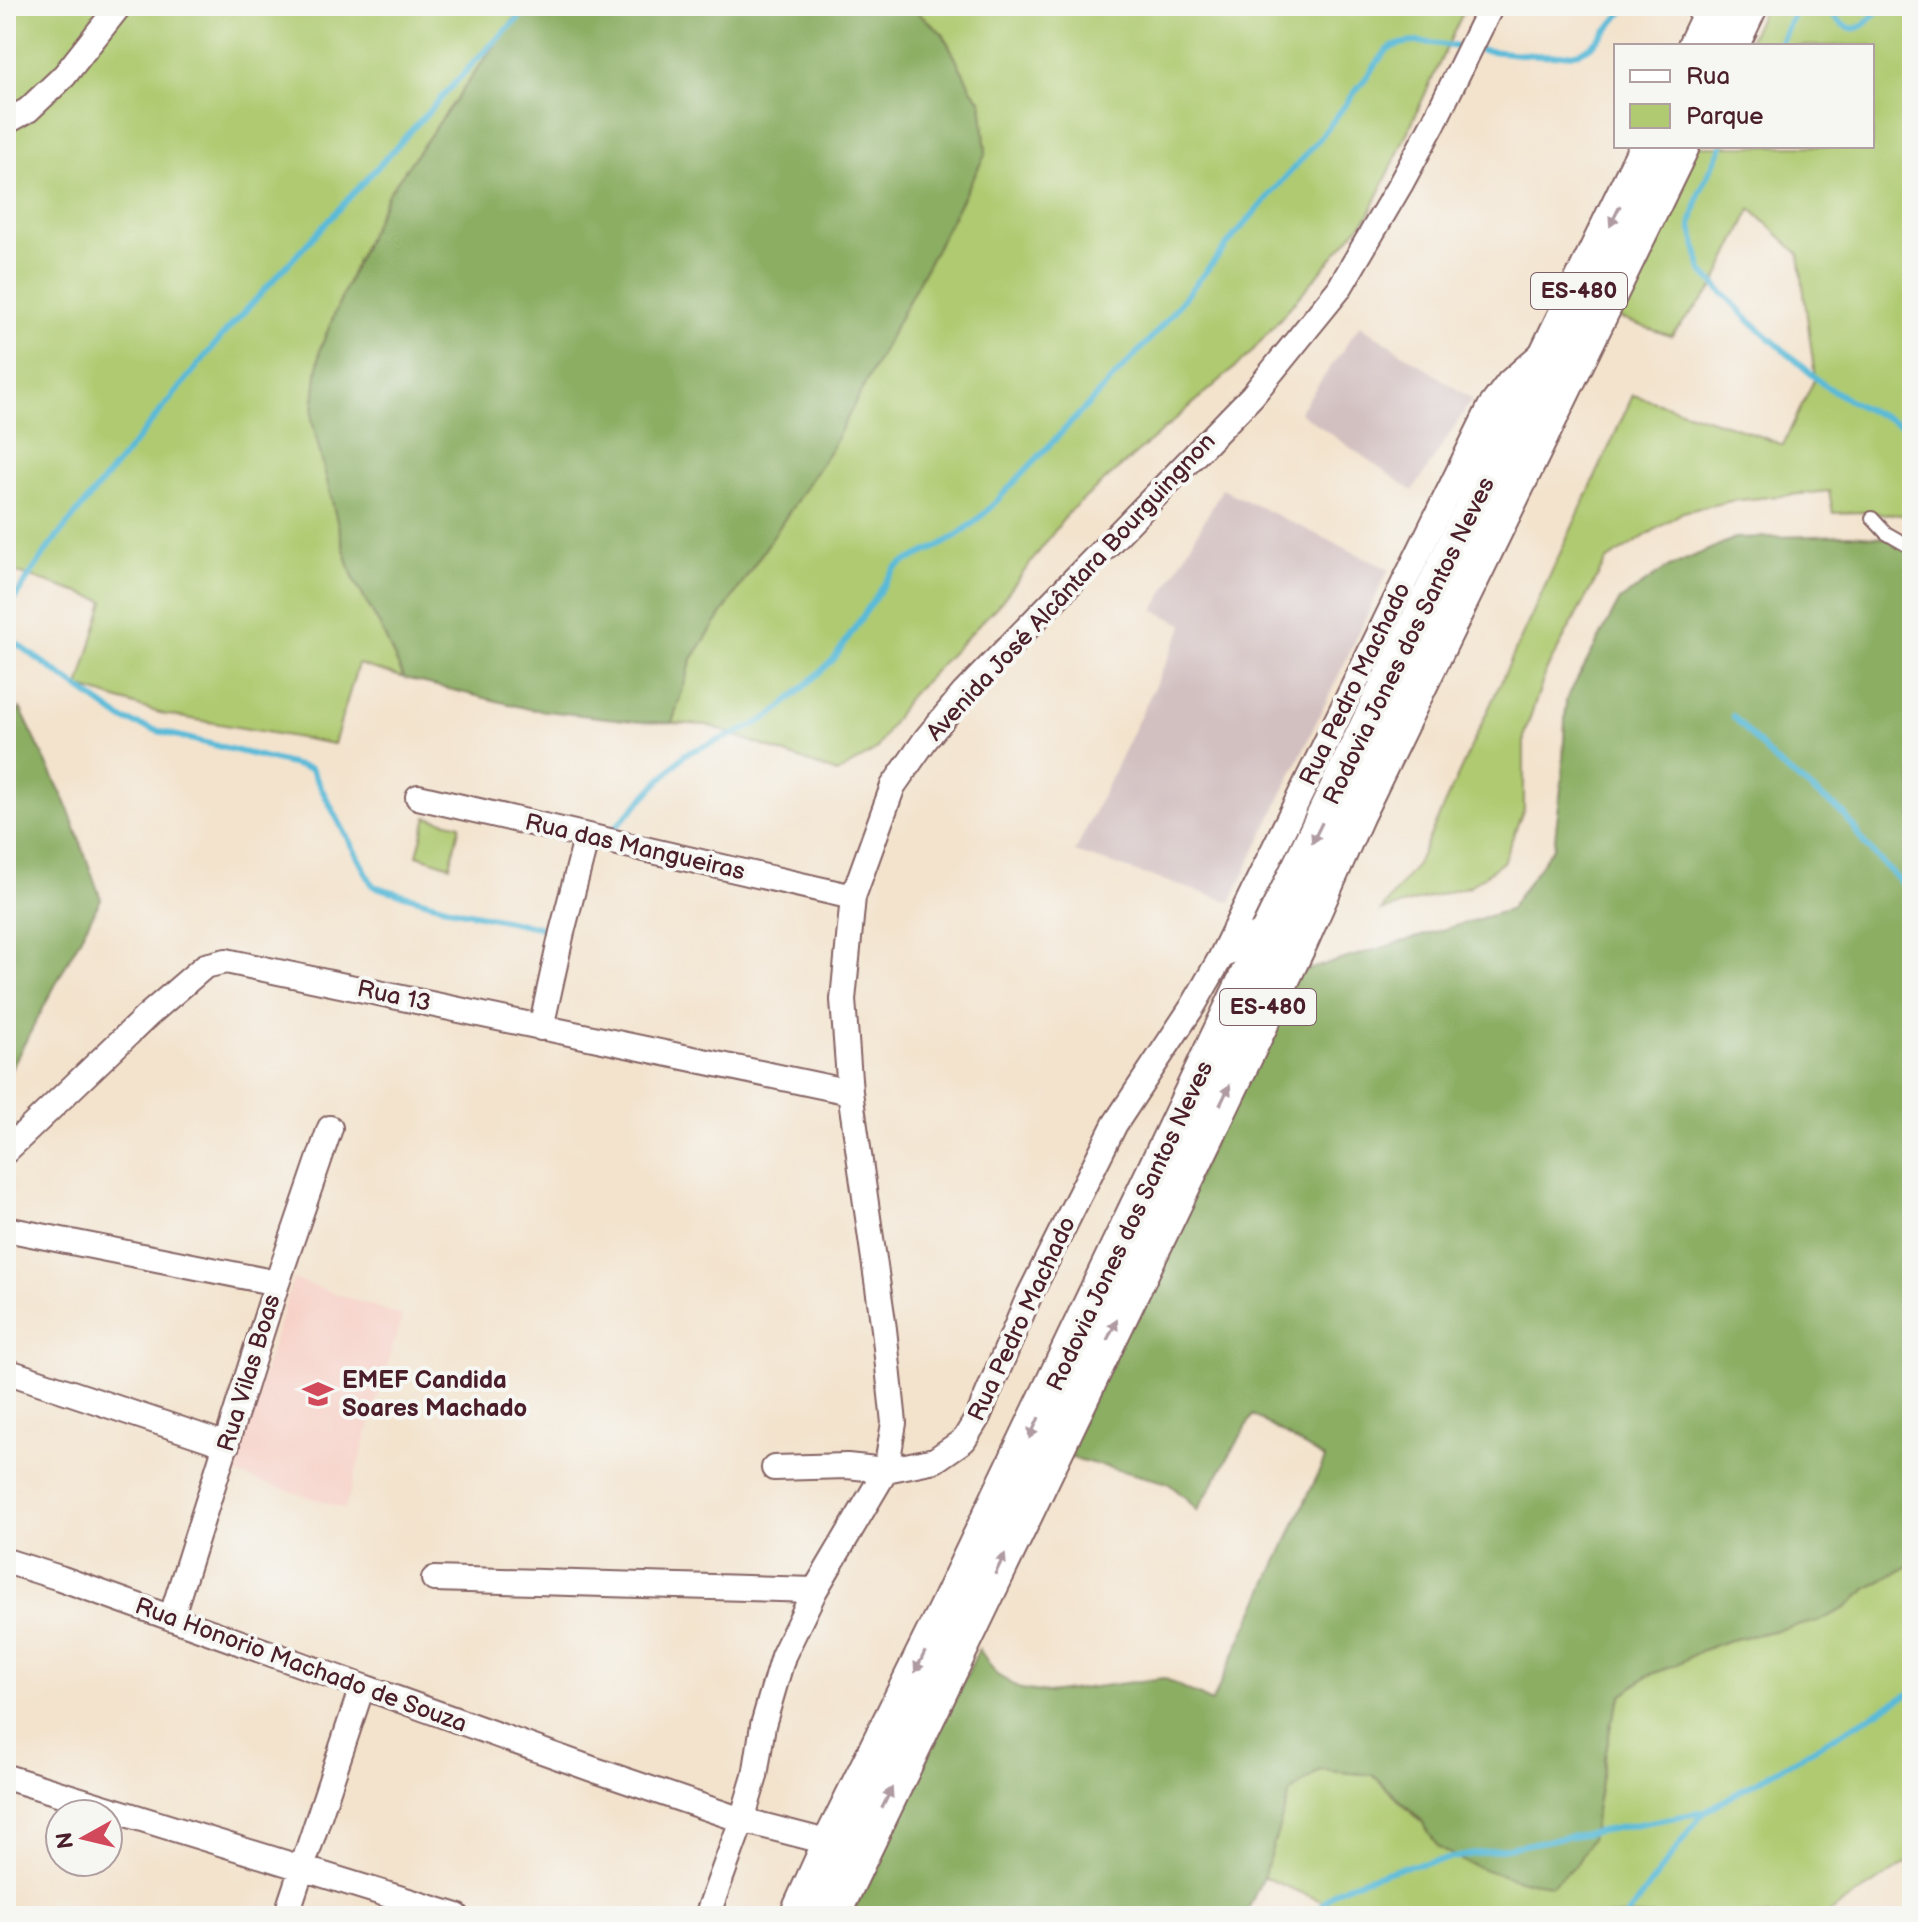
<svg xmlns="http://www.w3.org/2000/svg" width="1918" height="1922" font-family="'Balsamiq Sans',sans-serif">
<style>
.built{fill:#f7d1c8}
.industrial{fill:#d2bfc0}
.green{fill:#afca71;stroke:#7c744e;stroke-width:2}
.forest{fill:#8bae63;stroke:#6a6647;stroke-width:2}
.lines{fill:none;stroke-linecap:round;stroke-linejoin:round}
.stream{stroke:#59bad8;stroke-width:6}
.service-casing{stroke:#856464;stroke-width:16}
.minor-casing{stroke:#856464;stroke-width:28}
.primary-casing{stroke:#856464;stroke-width:40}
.service{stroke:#fff;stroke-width:12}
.minor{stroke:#fff;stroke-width:24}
.primary{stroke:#fff;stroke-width:36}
.oneway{fill:#ae9aa0}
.labels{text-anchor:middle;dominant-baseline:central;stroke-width:8;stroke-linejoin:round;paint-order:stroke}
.shield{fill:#f6f6f2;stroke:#7e6067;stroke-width:2}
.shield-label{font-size:22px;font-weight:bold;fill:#4a1f2b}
.street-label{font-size:24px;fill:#4a1f2b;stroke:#f6f6f2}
.poi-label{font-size:24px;font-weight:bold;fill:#4a1f2b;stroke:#f6f6f2;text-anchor:start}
</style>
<rect width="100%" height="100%" fill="#f6f6f2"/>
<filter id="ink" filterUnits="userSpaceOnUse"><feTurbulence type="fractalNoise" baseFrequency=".0125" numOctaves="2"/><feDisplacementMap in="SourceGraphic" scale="16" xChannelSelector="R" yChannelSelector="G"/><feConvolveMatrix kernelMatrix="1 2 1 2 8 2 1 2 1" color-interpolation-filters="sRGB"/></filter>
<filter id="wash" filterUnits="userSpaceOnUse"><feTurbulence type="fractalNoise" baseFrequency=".006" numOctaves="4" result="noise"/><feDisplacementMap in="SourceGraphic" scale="32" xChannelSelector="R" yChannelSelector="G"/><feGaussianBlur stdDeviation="1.8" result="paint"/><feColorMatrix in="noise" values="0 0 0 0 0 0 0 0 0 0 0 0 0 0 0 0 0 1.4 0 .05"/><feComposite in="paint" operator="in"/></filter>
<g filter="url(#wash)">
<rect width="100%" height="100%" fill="#f3e3cd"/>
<!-- built -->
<path class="built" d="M 293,1279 L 402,1316 L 345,1509 L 233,1473 Z"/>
<!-- industrial -->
<path class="industrial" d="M 1360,325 L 1472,399 L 1413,491 L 1299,412 Z
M 1222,489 L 1389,569 L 1231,902 L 1075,852 L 1184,625 L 1154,610 Z"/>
<!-- green -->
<path class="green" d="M 6,6 L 523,6 L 388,194 L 356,263 L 320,349 L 312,420 L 344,549 L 354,580 L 380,626 L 404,678 L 358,664 L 334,744 L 163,714 L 79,687 L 104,601 L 6,569 Z
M 910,6 L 1466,6 L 1369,215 L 1249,355 L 1069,512 L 1001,602 L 907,699 L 876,750 L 837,773 L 707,725 L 672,723 L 692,659 L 832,447 L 986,153 L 981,101 L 972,91 L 943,34 Z
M 1765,6 L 1912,6 L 1912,516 L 1864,512 L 1833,513 L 1829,491 L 1731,501 L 1683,512 L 1606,561 L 1547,669 L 1524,735 L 1524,808 L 1503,862 L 1470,886 L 1381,911 L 1417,864 L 1633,395 L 1741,429 L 1783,445 L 1815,378 L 1799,254 L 1751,209 L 1713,288 L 1671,336 L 1612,316 L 1696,146 L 1872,146 L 1872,46 L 1746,46 Z
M 427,817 L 460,825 L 450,866 L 417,855 Z
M 1912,1564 L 1912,1860 L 1823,1916 L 1350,1916 L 1346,1911 L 1263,1877 L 1290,1792 L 1320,1770 L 1373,1775 L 1420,1821 L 1596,1811 L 1611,1723 L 1622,1695 L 1647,1676 L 1675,1665 L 1702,1650 L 1730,1640 L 1819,1621 L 1846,1608 L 1868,1588 Z"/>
<!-- forest -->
<path class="forest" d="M 523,6 L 910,6 L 943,34 L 972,90 L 981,101 L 986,153 L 832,447 L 692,659 L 672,723 L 641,722 L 529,709 L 404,678 L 380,626 L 354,580 L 344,549 L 312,420 L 320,349 L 356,263 L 388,194 Z
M 1849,535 L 1912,540 L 1912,1564 L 1868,1588 L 1846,1608 L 1819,1621 L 1730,1640 L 1702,1650 L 1675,1665 L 1647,1676 L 1622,1695 L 1611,1723 L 1591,1839 L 1576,1865 L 1552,1885 L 1522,1881 L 1492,1872 L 1465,1862 L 1438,1847 L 1422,1821 L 1373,1775 L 1320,1770 L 1290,1793 L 1263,1877 L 1245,1916 L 851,1916 L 979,1649 L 997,1675 L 1021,1689 L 1048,1693 L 1164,1678 L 1212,1702 L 1325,1459 L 1253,1415 L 1197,1511 L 1187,1499 L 1168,1483 L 1065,1456 L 1293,974 L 1509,910 L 1554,846 L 1562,780 L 1566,700 L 1620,600 L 1665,569 L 1735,538 Z
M 20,708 L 66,803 L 101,899 L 6,1078 L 6,730 Z"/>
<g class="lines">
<!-- stream -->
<path class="stream" d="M 1823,6 C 1850,33 1855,39 1881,6
M 1779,46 L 1797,6
M 1480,50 C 1506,52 1566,62 1588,48 C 1603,38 1615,20 1627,6
M 1722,146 L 1699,194 L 1691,225 L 1702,271 L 1749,320 L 1824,385 L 1859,406 L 1912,429
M 6,611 L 49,547 L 222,336 L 477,59 L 531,6
M 6,636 L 122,719 L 158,731 L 311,769 L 373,886 L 460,911 L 557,931
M 1733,716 L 1776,762 L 1845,815 L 1866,846 L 1912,894
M 609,834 L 685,754 L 749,728 L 772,715 L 795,695 L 834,659 L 895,568 C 909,558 925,553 941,545 C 958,536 973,524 987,511 L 1157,332 L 1235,235 L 1320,138 L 1387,50 C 1409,35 1441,45 1465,48
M 1311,1916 L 1335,1892 L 1353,1883 L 1398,1868 L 1704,1812 L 1912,1692
M 1627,1916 L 1703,1813"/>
</g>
</g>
<g filter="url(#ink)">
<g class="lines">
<!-- service casing -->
<g class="service-casing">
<path id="service" d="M 1872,518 L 1886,533 L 1912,548"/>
</g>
<!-- minor casing -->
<g class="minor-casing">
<path id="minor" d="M 6,122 L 28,110 L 64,76 L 119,6
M 418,797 L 853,897
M 1221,957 L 1490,407 L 1509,382 L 1542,353
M 541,1028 L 562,932 L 587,836
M 6,1151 L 147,1016 L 205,966 L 226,961 L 850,1092
M 6,1229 L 277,1283
M 6,1371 L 227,1445
M 774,1468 L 847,1466 L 886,1470 L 935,1460 L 964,1440 L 978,1417 L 1030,1294 L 1115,1124 L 1193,1006 L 1220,959 L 1234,947 L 1271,928
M 6,1561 L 60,1578 L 595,1770 L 742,1820 L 831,1843
M 434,1579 L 815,1590
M 171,1618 L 277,1283 L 330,1128
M 6,1777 L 457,1916
M 286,1916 L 362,1687
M 707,1916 L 742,1820 L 755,1776 L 763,1725 L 783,1656 L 815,1590 L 886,1470 L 894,1423 L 884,1329 L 850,1092 L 843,1000 L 853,897 L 893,786 L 926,739 L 964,693 L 1252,396 L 1339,289 L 1400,185 L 1434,122 L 1491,6"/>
</g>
<!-- primary casing -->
<g class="primary-casing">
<path id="primary" d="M 1696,46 L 1715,6
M 1730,46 L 1749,6
M 798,1916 L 831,1843 L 948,1606 L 1271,928 L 1648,146
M 831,1916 L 1301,938 L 1356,814 L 1681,146"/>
</g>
<!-- service -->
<use href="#service" class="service"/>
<!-- minor -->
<use href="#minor" class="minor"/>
<!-- primary -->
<use href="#primary" class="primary"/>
</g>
<!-- one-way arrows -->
<defs><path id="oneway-solid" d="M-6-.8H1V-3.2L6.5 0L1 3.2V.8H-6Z" transform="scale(2)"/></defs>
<g class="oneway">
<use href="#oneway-solid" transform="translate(1615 216) rotate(116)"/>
<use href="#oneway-solid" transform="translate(1317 833) rotate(116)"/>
<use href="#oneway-solid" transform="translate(1225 1095) rotate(-64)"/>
<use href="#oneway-solid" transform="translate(1112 1330) rotate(-64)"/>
<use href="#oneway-solid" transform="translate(1034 1428) rotate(115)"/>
<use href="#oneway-solid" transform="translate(1000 1564) rotate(-64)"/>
<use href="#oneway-solid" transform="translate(920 1662) rotate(116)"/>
<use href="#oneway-solid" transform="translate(887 1798) rotate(-64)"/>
</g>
</g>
<!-- icons -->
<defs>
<g id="school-bare" transform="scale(2.4)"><path d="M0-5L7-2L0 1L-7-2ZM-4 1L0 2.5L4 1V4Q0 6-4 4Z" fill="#d1495b" stroke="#f6f6f2" stroke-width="2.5" paint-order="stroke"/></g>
</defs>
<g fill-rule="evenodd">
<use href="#school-bare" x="318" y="1394"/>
</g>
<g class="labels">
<!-- shield labels -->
<g class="shield">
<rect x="1531" y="273" width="96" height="36" rx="6"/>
<rect x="1220" y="989" width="96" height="36" rx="6"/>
</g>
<g class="shield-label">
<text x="1579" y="291">ES-480</text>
<text x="1268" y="1007">ES-480</text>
</g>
<!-- street labels -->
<g class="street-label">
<text transform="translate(1071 587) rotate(-47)">Avenida José Alcântara Bourguingnon</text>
<text transform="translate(1409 641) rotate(-64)">Rodovia Jones dos Santos Neves</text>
<text transform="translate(1355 684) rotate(-64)">Rua Pedro Machado</text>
<text transform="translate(635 847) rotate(13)">Rua das Mangueiras</text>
<text transform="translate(394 996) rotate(12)">Rua 13</text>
<text transform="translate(1130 1226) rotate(-65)">Rodovia Jones dos Santos Neves</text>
<text transform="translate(1022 1319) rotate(-65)">Rua Pedro Machado</text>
<text transform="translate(249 1373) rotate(-73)">Rua Vilas Boas</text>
<text transform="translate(301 1665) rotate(20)">Rua Honorio Machado de Souza</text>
</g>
<!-- poi labels -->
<g class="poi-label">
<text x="342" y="1380">EMEF Candida<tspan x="342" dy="28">Soares Machado</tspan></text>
</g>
</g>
<!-- margin -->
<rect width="1918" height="1922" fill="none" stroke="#f6f6f2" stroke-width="32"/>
<!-- legend -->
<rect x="1614" y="44" width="260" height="104" fill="#f6f6f2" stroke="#b1a0a2" stroke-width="2"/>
<rect x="1630" y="70" width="40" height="12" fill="#ffffff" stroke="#b1a0a2" stroke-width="2"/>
<text x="1686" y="84" font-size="24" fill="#4a1f2b">Rua</text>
<rect x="1630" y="104" width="40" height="24" fill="#afca71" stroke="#b1a0a2" stroke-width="2"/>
<text x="1686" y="124" font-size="24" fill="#4a1f2b">Parque</text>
<!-- north arrow -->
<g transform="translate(84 1838) rotate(262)"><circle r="38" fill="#f6f6f2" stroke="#b1a0a2" stroke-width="2"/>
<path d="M0-6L14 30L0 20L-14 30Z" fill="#d1495b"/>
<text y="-12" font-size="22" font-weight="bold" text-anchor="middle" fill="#4a1f2b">N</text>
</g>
</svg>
